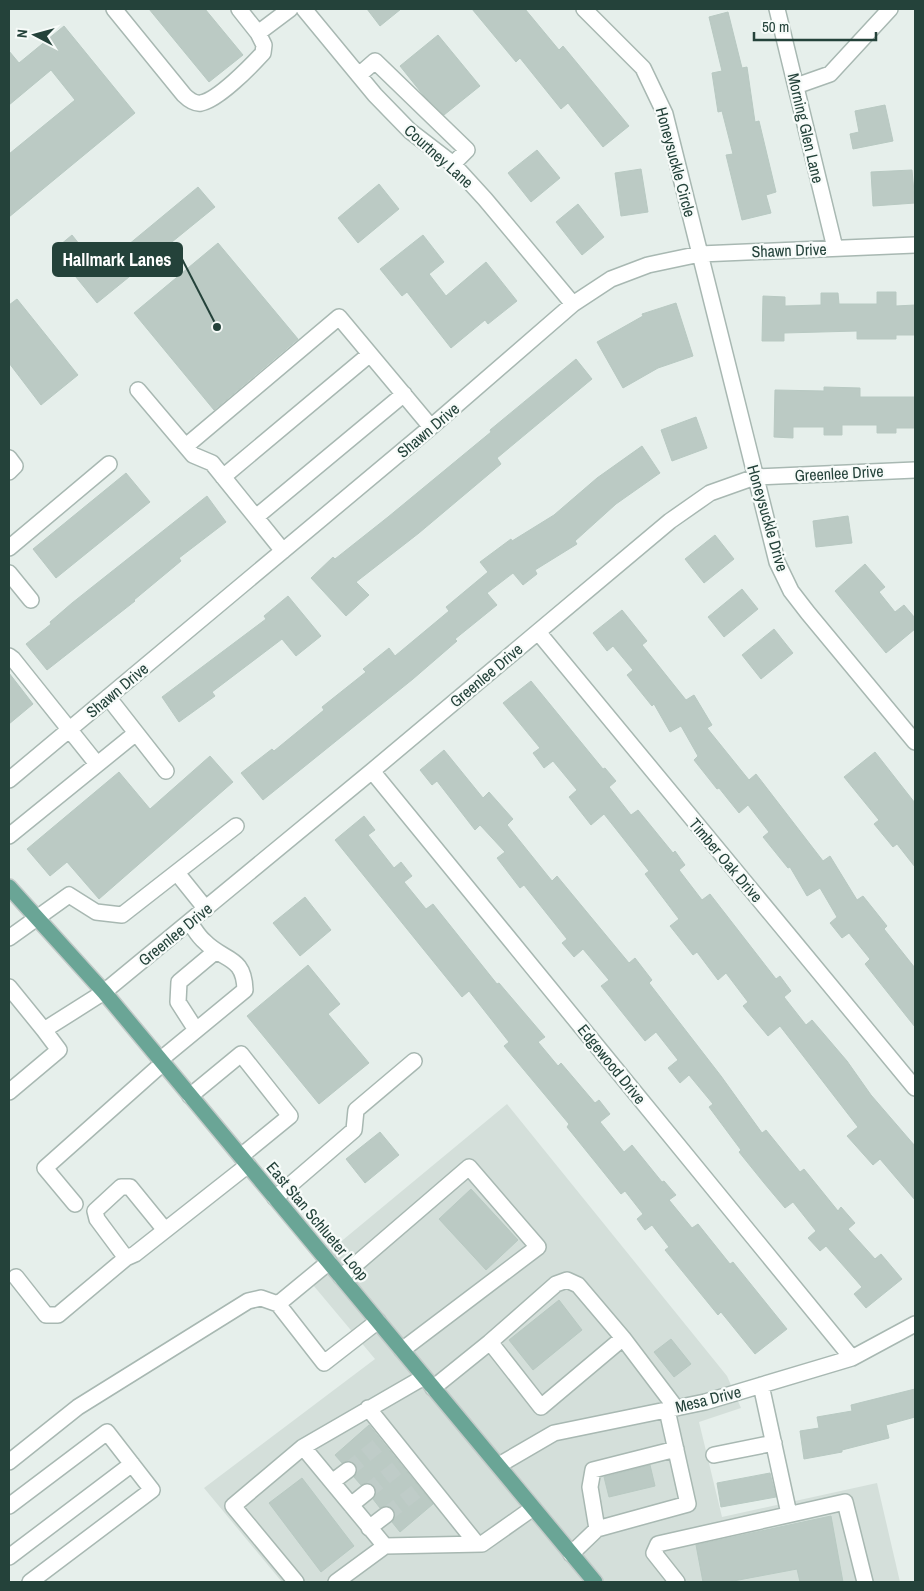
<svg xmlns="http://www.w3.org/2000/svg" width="924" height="1591" font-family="'Archivo Narrow',sans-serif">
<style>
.built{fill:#d4dfda}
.building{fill:#bbcac4;stroke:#b8c9c2}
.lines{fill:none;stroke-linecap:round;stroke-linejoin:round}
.minor-tunnel{stroke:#bfccc8;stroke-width:15;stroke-dasharray:15 8;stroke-linecap:butt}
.minor-casing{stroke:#a8b8b2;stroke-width:18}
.major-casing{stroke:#c2cac8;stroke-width:18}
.minor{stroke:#fff;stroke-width:15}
.major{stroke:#6aa596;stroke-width:15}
.labels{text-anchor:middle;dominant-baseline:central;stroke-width:4.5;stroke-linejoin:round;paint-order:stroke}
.street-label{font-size:16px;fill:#24423a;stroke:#f7fbf9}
.leader{fill:none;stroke:#24423a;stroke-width:2}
.callout-dot{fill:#24423a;stroke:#f7fbf9;stroke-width:2}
.callout{fill:#24423a;stroke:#24423a;stroke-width:2}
.callout-label{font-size:18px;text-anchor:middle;font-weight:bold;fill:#fff}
</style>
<rect width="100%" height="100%" fill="#e6efeb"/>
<!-- built -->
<path class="built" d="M 507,1104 L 727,1376 L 741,1408 L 699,1422 L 722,1517 L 877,1483 L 900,1582 L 282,1582 L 204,1488 L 375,1359 L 303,1273 Z"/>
<!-- building -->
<path class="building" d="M 149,9 L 205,9 L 243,55 L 209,82 Z
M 367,9 L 401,9 L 380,26 Z
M 472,9 L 525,9 L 559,50 L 563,46 L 629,126 L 603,147 L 568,103 L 561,109 L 520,58 L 516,62 Z
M 728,12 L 742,68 L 747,67 L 755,122 L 759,121 L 776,192 L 766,195 L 771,213 L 742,220 L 726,155 L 733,154 L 722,111 L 718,112 L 712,73 L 722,71 L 709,17 Z
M 64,26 L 135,113 L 9,217 L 9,154 L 75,100 L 51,70 L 9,105 L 9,51 L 19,63 Z
M 438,35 L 480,86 L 444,115 L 424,96 L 400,66 Z
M 885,105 L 893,141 L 853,149 L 850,134 L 859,132 L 855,111 Z
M 537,150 L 560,178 L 531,202 L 508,173 Z
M 641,169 L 648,212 L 621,216 L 615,173 Z
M 912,170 L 915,203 L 873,206 L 871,172 Z
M 379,184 L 399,209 L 358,243 L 338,218 Z
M 198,187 L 215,207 L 97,303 L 54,250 L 72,235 L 99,269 Z
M 578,204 L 604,237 L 582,255 L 556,222 Z
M 423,235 L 444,262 L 429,274 L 446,296 L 486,262 L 517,301 L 488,324 L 485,320 L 451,348 L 407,292 L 402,296 L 380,269 Z
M 218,243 L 298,339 L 214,410 L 134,313 Z
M 877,292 L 896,292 L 896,306 L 915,305 L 915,335 L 896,335 L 896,339 L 857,339 L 857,331 L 784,333 L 784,341 L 762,341 L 763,296 L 785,297 L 785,306 L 821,305 L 821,293 L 838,293 L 839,304 L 877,304 Z
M 17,299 L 78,375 L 41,405 L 9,363 L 9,305 Z
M 676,303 L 693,356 L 658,368 L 623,388 L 597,342 L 643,316 L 642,314 Z
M 576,359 L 592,379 L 497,458 L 501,464 L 419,533 L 356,582 L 369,595 L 346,616 L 311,578 L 333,557 L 335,559 L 388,517 L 491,432 L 490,430 Z
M 824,387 L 860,388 L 860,397 L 915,397 L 915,428 L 896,428 L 896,433 L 877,433 L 877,425 L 842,425 L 842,435 L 824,435 L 824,427 L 793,427 L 793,438 L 774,437 L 775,390 L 824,391 Z
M 696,417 L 707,448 L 672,461 L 661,430 Z
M 642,446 L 660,473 L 616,504 L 575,541 L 577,544 L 535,570 L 537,574 L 523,585 L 513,573 L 487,593 L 497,605 L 455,639 L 457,641 L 413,679 L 263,800 L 241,773 L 272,749 L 274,751 L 324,710 L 322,707 L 366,672 L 363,669 L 389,648 L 395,656 L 449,611 L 446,607 L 488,572 L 480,562 L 511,539 L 512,541 L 554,515 L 597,478 Z
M 126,473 L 150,502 L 56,578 L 33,549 Z
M 207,496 L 226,522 L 179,558 L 181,561 L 134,600 L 135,601 L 47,670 L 26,644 L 51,624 L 50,622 L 72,603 Z
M 848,516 L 852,543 L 816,547 L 813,521 Z
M 715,535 L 734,559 L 704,583 L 685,559 Z
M 865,564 L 885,587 L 879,592 L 895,612 L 904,605 L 915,618 L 915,629 L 886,653 L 835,591 Z
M 742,589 L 758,609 L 724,637 L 708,617 Z
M 288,596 L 321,636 L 296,656 L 282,639 L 212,692 L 215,696 L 179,722 L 162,697 L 266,619 L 264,616 Z
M 622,610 L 647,641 L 642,645 L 686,700 L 694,695 L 712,725 L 707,728 L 749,780 L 756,774 L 823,861 L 830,856 L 857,900 L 863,896 L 887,926 L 884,929 L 915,968 L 915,1027 L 865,964 L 870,959 L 849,933 L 842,938 L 830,923 L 837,917 L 820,888 L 807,896 L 790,867 L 788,868 L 763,837 L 769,832 L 748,805 L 739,813 L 719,788 L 717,789 L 694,760 L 698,756 L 681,726 L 670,732 L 654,704 L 652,706 L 627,675 L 633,670 L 613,646 L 607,651 L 593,633 Z
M 774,629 L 793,653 L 761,679 L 742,655 Z
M 9,673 L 33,704 L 9,724 Z
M 531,681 L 603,769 L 605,768 L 616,781 L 609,787 L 631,815 L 638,810 L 673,853 L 675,851 L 685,865 L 679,870 L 702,900 L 710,894 L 776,979 L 780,976 L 791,991 L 784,997 L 806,1025 L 812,1020 L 847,1061 L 871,1095 L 915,1146 L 915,1200 L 880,1159 L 873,1165 L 847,1136 L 858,1127 L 780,1026 L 768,1036 L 743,1006 L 748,1002 L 726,973 L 718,980 L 697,952 L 693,955 L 670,926 L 679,919 L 645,874 L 649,871 L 604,814 L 591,825 L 569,797 L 577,790 L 553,761 L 544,768 L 533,753 L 540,748 L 503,703 Z
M 444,750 L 483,798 L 489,792 L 513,819 L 507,825 L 552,881 L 557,876 L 629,963 L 635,958 L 652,980 L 649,983 L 721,1076 L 762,1133 L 766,1130 L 800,1172 L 804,1169 L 838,1211 L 841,1207 L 855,1223 L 848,1229 L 875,1259 L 881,1254 L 902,1279 L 866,1308 L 854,1294 L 862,1287 L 826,1246 L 820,1251 L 808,1238 L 816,1231 L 793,1202 L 785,1208 L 764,1183 L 739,1152 L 741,1150 L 709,1107 L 713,1104 L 689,1075 L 680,1083 L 668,1068 L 678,1060 L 656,1032 L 645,1041 L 601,986 L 609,980 L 583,949 L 574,957 L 562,943 L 567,939 L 524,885 L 520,888 L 497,858 L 505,852 L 480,825 L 475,830 L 437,781 L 432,785 L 420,770 Z
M 875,752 L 915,803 L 915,867 L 897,844 L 893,847 L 874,824 L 879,820 L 844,777 Z
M 210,756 L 233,782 L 99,899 L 67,862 L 50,876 L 27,849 L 119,772 L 150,809 Z
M 364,816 L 375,830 L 368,835 L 394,868 L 401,862 L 412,876 L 404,882 L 426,909 L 433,904 L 497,984 L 499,983 L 545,1037 L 538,1042 L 558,1066 L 561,1063 L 595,1103 L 599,1100 L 610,1114 L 600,1122 L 624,1152 L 632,1145 L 662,1182 L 664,1181 L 676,1195 L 669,1200 L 692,1228 L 698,1224 L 730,1264 L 733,1262 L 787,1329 L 755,1354 L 721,1312 L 718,1315 L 665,1250 L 669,1247 L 652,1225 L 645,1230 L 637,1219 L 643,1214 L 625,1191 L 621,1194 L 567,1127 L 569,1124 L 504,1046 L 509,1042 L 469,991 L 462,997 L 335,840 Z
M 305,897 L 331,930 L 300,956 L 273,923 Z
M 308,965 L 340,1004 L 328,1014 L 369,1063 L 319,1104 L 247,1016 Z
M 380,1132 L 399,1155 L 365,1183 L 346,1159 Z
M 471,1189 L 518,1240 L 486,1270 L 439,1219 Z
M 559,1300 L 582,1330 L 533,1370 L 509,1340 Z
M 671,1339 L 691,1364 L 674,1377 L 654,1352 Z
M 915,1389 L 915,1417 L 886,1425 L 889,1438 L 842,1450 L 842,1452 L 804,1459 L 800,1431 L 819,1428 L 817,1417 L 852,1411 L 851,1405 Z
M 369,1425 L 433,1504 L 400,1532 L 392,1522 L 395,1514 L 393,1509 L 385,1506 L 380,1508 L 373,1499 L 376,1491 L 374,1486 L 366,1483 L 361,1485 L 354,1477 L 357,1469 L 355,1464 L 347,1461 L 342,1463 L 335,1455 Z
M 650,1465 L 655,1486 L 609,1497 L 604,1477 Z
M 770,1473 L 776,1497 L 721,1507 L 717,1483 Z
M 302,1478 L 354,1546 L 321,1572 L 269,1503 Z
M 831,1516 L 843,1582 L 800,1582 L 797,1569 L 728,1582 L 703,1582 L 696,1545 Z"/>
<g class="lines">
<!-- minor-tunnel -->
<path class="minor-tunnel" d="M 348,1470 L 383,1441
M 367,1492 L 402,1464
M 386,1515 L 422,1487"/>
<!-- minor casing -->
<g class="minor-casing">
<path id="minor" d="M 114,9 L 184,95 C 189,100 194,104 201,103 C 218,100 251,66 263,53 L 264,45 L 258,33
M 239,9 L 258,33 L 290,9
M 304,9 L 375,95 L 410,131 L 453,164 L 485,199 L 573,304
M 584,9 L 643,68 L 665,114 L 777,562 L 791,591 L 808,613 L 915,742
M 777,9 L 835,248
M 359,75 L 375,61 L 467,150 L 453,164
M 796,86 L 830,74 L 890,9
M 138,390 L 193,455 L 212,463 L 283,551
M 186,446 L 339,317 L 431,427
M 9,458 L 15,466 L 9,472
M 223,477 L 370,354
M 256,517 L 404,394
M 9,548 L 109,464
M 9,573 L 31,600
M 538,632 L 915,1088
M 9,656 L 13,659 L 97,764
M 108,697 L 166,771
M 372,771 L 852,1358
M 9,780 L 431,427 L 573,304 L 611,279 L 648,265 L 700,254 L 915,245
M 9,836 L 136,733
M 177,873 L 206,909
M 9,938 L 69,895 L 96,912 L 122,915 L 236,826
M 9,987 L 44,1030 L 104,992 L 372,771 L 670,521 L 710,493 L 755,477 L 915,470
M 196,1030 L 178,1002 L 179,982 L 216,951
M 160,1060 L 245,990 C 244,955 224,962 204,941 C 198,936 194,928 189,922
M 9,1092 L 59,1050 L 44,1030
M 190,1096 L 241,1054 L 290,1116 L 241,1156
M 275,1198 L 354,1130 L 356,1110 L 414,1061
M 75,1204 L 45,1168 L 163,1063
M 165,1230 L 130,1187 L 121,1187 L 95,1211 L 97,1219 L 126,1258 L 135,1254 L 248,1165
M 16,1277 L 46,1315 L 58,1315 L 126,1258
M 341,1277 L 469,1167 L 538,1247 L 402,1350
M 278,1304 L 324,1363 L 378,1321
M 490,1342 L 556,1284 L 567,1280 L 578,1285 L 623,1338
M 761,1385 L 789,1514
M 433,1388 L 490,1342 L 541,1407 L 623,1338 L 676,1408
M 368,1408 L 477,1544
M 303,1447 L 385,1546
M 714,1455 L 774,1443
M 9,1462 L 78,1407 L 248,1301 L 261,1298 L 278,1304 L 329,1262
M 499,1465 L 554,1433 L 705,1402 L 852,1358 L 915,1324
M 332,1482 L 348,1470
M 351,1505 L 367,1492
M 9,1506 L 107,1432 L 152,1490 L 30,1582
M 369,1528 L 386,1515
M 597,1529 L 590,1487 L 593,1470 L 676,1449
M 571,1554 L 597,1529 L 688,1504 L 667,1410
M 9,1557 L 132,1464
M 296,1582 L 233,1506 L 303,1447 L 424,1377
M 336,1582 L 385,1546 L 482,1544 L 533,1508
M 677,1582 L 654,1553 L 658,1544 L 845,1502 L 865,1582"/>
</g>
<!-- major casing -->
<g class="major-casing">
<path id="major" d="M 9,887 L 104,992 L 595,1582"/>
</g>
<!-- minor -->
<use href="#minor" class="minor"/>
<!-- major -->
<use href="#major" class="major"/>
</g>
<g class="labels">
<!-- street labels -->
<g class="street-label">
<text transform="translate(806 128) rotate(77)">Morning Glen Lane</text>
<text transform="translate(439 156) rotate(42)">Courtney Lane</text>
<text transform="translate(676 162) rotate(75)">Honeysuckle Circle</text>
<text transform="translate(789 250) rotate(-2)">Shawn Drive</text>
<text transform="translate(428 430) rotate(-40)">Shawn Drive</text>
<text transform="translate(839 473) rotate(-3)">Greenlee Drive</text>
<text transform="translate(768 518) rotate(74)">Honeysuckle Drive</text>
<text transform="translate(486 675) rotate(-40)">Greenlee Drive</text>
<text transform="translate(117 690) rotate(-40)">Shawn Drive</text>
<text transform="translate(726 860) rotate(50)">Timber Oak Drive</text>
<text transform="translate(175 934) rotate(-39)">Greenlee Drive</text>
<text transform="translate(612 1064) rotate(51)">Edgewood Drive</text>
<text transform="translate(318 1221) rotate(50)">East Stan Schlueter Loop</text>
<text transform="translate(708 1399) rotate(-14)">Mesa Drive</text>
</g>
</g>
<!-- callouts -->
<path class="leader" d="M217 327L182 259"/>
<circle class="callout-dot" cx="217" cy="327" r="5"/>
<rect class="callout" x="53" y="243" width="129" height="33" rx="5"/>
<g class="callout-label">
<text x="117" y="266">Hallmark Lanes</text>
</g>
<!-- border -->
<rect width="924" height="1591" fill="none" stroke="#24423a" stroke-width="20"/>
<!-- north arrow -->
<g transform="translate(35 35) rotate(276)" stroke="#f7fbf9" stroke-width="4" paint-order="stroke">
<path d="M0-4L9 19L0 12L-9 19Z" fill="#24423a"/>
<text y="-8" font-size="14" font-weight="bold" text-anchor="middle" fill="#24423a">N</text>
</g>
<!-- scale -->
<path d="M754 32v8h122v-8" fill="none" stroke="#24423a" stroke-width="2.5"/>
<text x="762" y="32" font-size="15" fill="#24423a" stroke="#f7fbf9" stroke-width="4" paint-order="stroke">50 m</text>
</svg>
